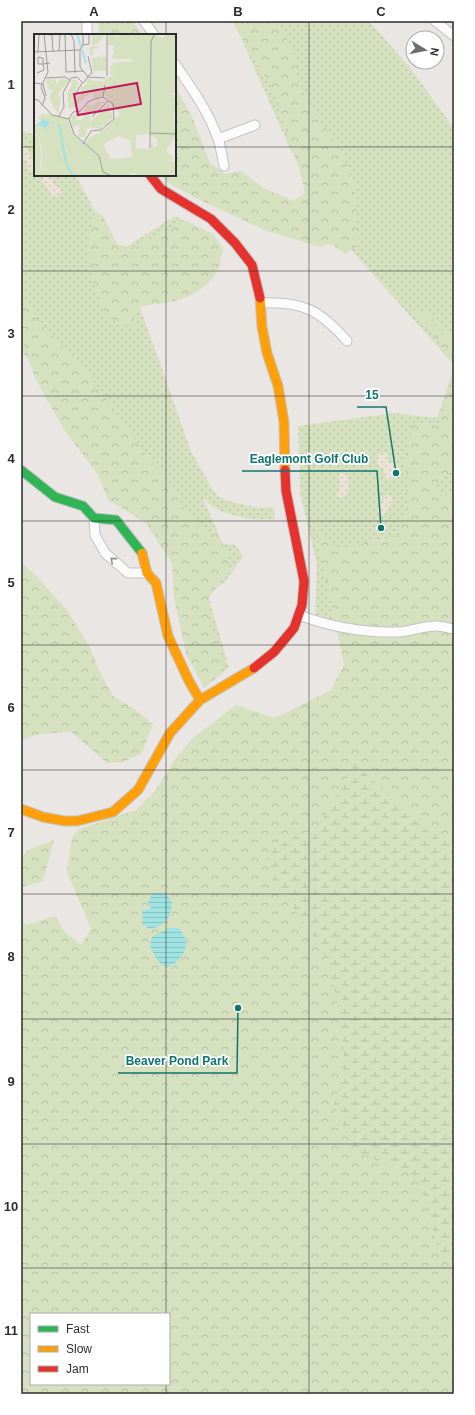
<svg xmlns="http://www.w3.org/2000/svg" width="475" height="1415" font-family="Arial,sans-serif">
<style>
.grass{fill:url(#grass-dots)}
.forest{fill:url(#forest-crowns);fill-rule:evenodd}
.wetland{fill:url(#wetland-marsh)}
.sand{fill:url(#sand-dots)}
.water{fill:url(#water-rules)}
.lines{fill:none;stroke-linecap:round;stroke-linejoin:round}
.street-casing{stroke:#c4c3c4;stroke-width:11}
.fast-casing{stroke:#c4c3c4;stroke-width:11}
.slow-casing{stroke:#c4c3c4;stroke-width:11}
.jam-casing{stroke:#c4c3c4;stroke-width:11}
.street{stroke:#fcfbfb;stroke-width:9}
.fast{stroke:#30b455;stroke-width:9}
.slow{stroke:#ff9f0a;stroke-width:9}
.jam{stroke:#e5322d;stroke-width:9}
.oneway{stroke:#949494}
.grid{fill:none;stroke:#2d2d2d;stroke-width:1;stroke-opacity:0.55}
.inset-river{fill:none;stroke:#a0e3e3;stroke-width:2}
.inset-road{fill:none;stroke:#9e9c9b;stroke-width:1}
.view{fill:#c2185b;fill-opacity:0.15;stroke:#c2185b;stroke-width:2}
.inset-edge{fill:none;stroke:#2d2d2d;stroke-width:2}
.leader{fill:none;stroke:#0f766e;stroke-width:1.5}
.callout-dot{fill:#0f766e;stroke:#fff;stroke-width:1.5}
.callout-label{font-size:12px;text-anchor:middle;font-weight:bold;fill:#0f766e;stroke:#fff;stroke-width:3.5;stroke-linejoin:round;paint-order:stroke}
.neatline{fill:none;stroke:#2d2d2d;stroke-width:1.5}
.grid-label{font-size:13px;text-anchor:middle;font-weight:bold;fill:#2d2d2d}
</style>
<defs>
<pattern id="grass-dots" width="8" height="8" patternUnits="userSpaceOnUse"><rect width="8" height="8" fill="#d6e1c0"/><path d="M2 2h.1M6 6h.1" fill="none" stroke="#b8c1a5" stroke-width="1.8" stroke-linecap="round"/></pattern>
<pattern id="forest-crowns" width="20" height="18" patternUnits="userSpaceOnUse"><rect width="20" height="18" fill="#d6e1c0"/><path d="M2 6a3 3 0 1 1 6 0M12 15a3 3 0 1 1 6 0" fill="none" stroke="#b8c1a5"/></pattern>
<pattern id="wetland-marsh" width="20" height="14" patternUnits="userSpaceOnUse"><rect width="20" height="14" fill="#d6e1c0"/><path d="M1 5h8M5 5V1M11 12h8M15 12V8" fill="none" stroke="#b8c1a5"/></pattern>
<pattern id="sand-dots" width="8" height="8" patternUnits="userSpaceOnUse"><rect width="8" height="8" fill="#ece2d5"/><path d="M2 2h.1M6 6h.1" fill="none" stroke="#cbc2b7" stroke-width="1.8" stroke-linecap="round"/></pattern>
<pattern id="water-rules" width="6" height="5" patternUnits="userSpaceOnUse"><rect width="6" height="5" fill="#a0e3e3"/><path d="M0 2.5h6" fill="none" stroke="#8ac3c3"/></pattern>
</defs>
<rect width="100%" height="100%" fill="#eae6e4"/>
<!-- grass -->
<path class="grass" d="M 232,21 L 369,21 L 412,70 L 454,129 L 454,365 L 347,245 L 291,151 L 237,29 Z
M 21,130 L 35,135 L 35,175 L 75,175 L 118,252 L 175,216 C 193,226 211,235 224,250 L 194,293 L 140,307 L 191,451 L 213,490 L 218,496 L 228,501 L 260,508 L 273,507 L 275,519 C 259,521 229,517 215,508 C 210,506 207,501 203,498 L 223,544 L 236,545 L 243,557 L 224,583 L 207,592 L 229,668 L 223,671 L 169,558 L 125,492 L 21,350 Z
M 454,368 L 454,569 L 417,627 L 328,622 L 315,616 L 317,565 L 300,493 L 298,426 L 394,413 L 437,418 Z"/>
<!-- forest -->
<path class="forest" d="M 99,21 L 133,21 L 142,35 L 99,35 Z
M 233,21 L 275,21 L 292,50 L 299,64 L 296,78 L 315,113 L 343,153 L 350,176 L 355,186 L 358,232 L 358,245 L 345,254 C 337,248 331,240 321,247 L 267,231 L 200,200 L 170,184 L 160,175 L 175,175 L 175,86 L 193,119 L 210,163 L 225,174 L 241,171 L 265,189 L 294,201 L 305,193 L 299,168 L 271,87 L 248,50 Z
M 95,211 L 103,216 L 117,244 L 134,248 L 184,220 L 213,234 L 222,247 C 221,252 221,260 220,265 C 212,287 187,300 165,303 C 151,305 145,303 134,312 L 135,329 L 107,317 L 93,282 L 87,242 Z
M 21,298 L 25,299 L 41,324 L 82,365 L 150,460 L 175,488 L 186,512 L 201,529 L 218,534 L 231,562 L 223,579 L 209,597 L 210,628 L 217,643 L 225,671 L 204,688 L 186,654 L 174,598 L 172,561 L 150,525 L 108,500 L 98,475 L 63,428 L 34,376 L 21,334 Z
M 412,310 L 425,311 L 454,341 L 454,360 Z
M 454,389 L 454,469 L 436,485 L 454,501 L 454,1394 L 21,1394 L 21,921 L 26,925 L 56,916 L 65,932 L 81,945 L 91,929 L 67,872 L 72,837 L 79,829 L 136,810 L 155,791 L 176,758 L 193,738 L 236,705 L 275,718 L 331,690 L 344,664 L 314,522 L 338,549 L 399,535 L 408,504 L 405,458 L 413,422 L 438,424 ZM 31,1314 L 169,1314 L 169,1384 L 31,1384 Z
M 21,562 L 38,578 L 67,610 L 89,646 L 102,676 L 113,696 L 136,710 L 153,724 L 142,753 L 123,762 L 107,763 L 71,732 L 40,734 L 21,740 Z
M 54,840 L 43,881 L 21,887 L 21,858 L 28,850 Z"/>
<!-- wetland -->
<path class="wetland" d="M 355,763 L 424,829 L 454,841 L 454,1269 L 441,1259 L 419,1178 L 353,1150 L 334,1104 L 343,1072 L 344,1049 L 335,992 L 323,949 L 273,880 L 267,860 L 268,850 L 319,825 Z"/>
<!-- sand -->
<path class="sand" d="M 23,146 L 26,146 L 30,157 L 35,160 L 35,171 L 32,171 L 29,169 L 26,160 L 21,159 L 21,147 Z
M 44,176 L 52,176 L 53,184 L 61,189 L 62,193 C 58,196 56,197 51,196 L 48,188 L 42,181 Z
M 380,453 L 387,453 L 388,462 L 395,464 L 397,472 L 391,480 L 386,478 L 383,467 L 379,467 C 376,461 376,458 380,453 Z
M 340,473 L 346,473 C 349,480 350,488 346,495 L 339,498 L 337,496 L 337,491 L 341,488 L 339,477 Z
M 390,495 L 393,499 L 386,513 L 382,516 C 377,511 375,507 383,503 L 384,496 Z"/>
<!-- water -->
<path class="water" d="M 153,893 L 165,893 L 172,902 C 171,919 166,926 149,929 L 143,924 L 142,911 L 151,908 L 148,902 Z
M 169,928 L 179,928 L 187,941 C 184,956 180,961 166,968 L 157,960 L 150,946 L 152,937 Z"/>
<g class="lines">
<!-- street casing -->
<g class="street-casing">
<path id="street" d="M 144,21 L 154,35
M 435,21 L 454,36
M 87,35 L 87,21
M 175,64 C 191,87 209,112 218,139 C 221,147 222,157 224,166
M 218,139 L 255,125
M 261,303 C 302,301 320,310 347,341
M 94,518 L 95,535 L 105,553 L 128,573 L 147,573
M 299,615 C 331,627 365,633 399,632 C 411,631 424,626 436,626 C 442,626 448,628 454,629"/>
</g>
<!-- fast casing -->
<g class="fast-casing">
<path id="fast" d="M 21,470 L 55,497 L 83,506 L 94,518 L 116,520 L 142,553"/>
</g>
<!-- slow casing -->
<g class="slow-casing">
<path id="slow" d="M 260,298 L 262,327 L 267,353 L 278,386 L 284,422 L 285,470
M 142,553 L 147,573 L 156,583 L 168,636 L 189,681 L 200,700
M 21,809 L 43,817 L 64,821 L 77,821 L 113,812 L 138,790 L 170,733 L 200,700 L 254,668"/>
</g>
<!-- jam casing -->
<g class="jam-casing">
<path id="jam" d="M 150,175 L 161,189 L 211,219 L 235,243 L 252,265 L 260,298
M 254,668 L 274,652 L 294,628 L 302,605 L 304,581 L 286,491 L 285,470"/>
</g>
<!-- street -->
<use href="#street" class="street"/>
<!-- fast -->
<use href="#fast" class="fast"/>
<!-- slow -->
<use href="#slow" class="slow"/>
<!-- jam -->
<use href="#jam" class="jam"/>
</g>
<!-- one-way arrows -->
<defs><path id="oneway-chevron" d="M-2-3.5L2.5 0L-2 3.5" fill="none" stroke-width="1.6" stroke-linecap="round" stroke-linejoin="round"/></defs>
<use class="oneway" href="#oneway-chevron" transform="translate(113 560) rotate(-139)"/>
<!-- grid -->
<path class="grid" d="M 166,21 L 166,35M 309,21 L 309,1394M 21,147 L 35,147M 175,147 L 454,147M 166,175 L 166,1314M 21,271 L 454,271M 21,396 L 454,396M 21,521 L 454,521M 21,645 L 454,645M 21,770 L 454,770M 21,894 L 454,894M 21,1019 L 454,1019M 21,1144 L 454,1144M 21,1268 L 454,1268M 166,1384 L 166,1394"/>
<!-- overview -->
<g transform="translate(34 34)">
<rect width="142" height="142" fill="#eae6e4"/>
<path d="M 73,43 L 102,43 L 86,77 L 82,76 L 71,60 L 61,65 L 57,58 L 42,72 L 37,75 L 35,74 L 33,60 L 38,50 L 36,47 L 42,45 L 45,50 L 39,62 L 40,68 L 49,58 L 46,54 L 52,51 L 54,44 L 59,47 L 69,47 L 68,53 L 75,47 ZM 14,45 L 20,45 L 22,51 L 27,45 L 35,46 L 24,60 L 27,65 L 24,81 L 15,63 L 21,53 ZM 65,65 L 65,68 L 72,67 L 55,81 L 57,84 L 51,102 L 53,105 L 44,102 L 46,91 L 38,93 L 37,83 L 44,78 L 42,86 L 49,86 L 53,69 L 57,73 ZM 14,79 L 34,85 L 40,101 L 65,123 L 66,135 L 66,122 L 51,110 L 54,106 L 74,126 L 89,126 L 94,141 L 31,142 L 12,83 ZM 0,97 L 5,103 L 7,118 L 6,135 L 12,136 L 15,133 L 21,142 L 14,142 L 12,137 L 2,135 Z" fill="#d6e1c0"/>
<path d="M 58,0 L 70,0 L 65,9 L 59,11 L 66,14 L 59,15 L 59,22 L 56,21 L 55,14 L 58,13 ZM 74,0 L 81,0 L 82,3 L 87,0 L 120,0 L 129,4 L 134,0 L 142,0 L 142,59 L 138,59 L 142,68 L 139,86 L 142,101 L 132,117 L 140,124 L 137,127 L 142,128 L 142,136 L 137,141 L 142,139 L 142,142 L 102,142 L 101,139 L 90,142 L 86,140 L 91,139 L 91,134 L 84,127 L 71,139 L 65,119 L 51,110 L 56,103 L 70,96 L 86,80 L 81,72 L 84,74 L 85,70 L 80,71 L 72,61 L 65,63 L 65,59 L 57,58 L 55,61 L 54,56 L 59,53 L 62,58 L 73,44 L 80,42 L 75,39 L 79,35 L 75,34 L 79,31 L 78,29 L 99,27 L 97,25 L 78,25 L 80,17 L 78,15 L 81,12 L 74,11 ZM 114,100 L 123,105 L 123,113 L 119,113 L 118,108 L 117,115 L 102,114 L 102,101 ZM 85,102 L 96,106 L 98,123 L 77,125 L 69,110 ZM 65,21 L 67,24 L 70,21 L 72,25 L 72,37 L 59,37 L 58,24 L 64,24 ZM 14,45 L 22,45 L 22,52 L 18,57 L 13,54 L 16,51 L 11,49 ZM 75,69 L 79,85 L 76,85 L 72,92 L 68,91 L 68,95 L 53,94 L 55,89 ZM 10,79 L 14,85 L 28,93 L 32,112 L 58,131 L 59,135 L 55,136 L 56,141 L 36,127 L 33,128 L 36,134 L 48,142 L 36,142 L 31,129 L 27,132 L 32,142 L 21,142 L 15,134 L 11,136 L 7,134 L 8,116 L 5,103 L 0,100 L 0,92 L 7,91 L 15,98 L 12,94 L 16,88 L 6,86 L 4,83 ZM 0,113 L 4,135 L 12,137 L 16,142 L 0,142 Z" fill="#d6e1c0" fill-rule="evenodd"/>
<path d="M 105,30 L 93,57 L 80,63 L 75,60 L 101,31 Z" fill="#d6e1c0"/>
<path d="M 9,85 L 16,88 L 12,94 L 15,98 L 7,91 L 1,92 Z" fill="#a0e3e3"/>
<path class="inset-river" d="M 43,0 L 47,13M 48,16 L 52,29M 25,90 L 32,129 L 39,142"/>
<path class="inset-road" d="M 6,0 L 18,1 L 19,18M 31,0 L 32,38 L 49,37M 37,0 L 40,7 L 41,39M 49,11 L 55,10 L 55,0M 46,16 L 46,33 L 54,43M 46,16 L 49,11 L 49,0M 25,17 L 26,0M 0,18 L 46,16M 4,18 L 5,0M 3,39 L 10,36 L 10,34 L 9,31 L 9,24 L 8,24 L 4,23 L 4,30 L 9,30 L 16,29M 54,42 L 58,39 L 54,22M 73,42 L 73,0M 54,43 L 71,44M 12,44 L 31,43 L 36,46M 0,49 L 9,50 L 12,62M 40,63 L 48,49M 69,63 L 71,51M 0,65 L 4,66 L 18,81 L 35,85 L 40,100 L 65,122 L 69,138 L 78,142M 8,72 L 11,64 L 7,53 L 14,38 L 10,0M 25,82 L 30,73 L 29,59 L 37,44 L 43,43 L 49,49 L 54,43M 58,83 L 74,67M 35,85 L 39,78 L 46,77 L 54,68 L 61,65 L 69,63 L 79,70 L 80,85 L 67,96 L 57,97 L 49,110M 116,99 L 142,100M 116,114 L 117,7 L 121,0"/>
<path class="view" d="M 103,49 L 107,70 L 44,81 L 40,60 Z"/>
<rect width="142" height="142" class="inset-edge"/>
</g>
<!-- callouts -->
<path class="leader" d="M396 473L386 407H357M381 528L377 471H242M238 1008L237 1073H118"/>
<g class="callout-dot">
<circle cx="396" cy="473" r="4"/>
<circle cx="381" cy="528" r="4"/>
<circle cx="238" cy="1008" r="4"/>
</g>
<g class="callout-label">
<text x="372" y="399">15</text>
<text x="309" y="463">Eaglemont Golf Club</text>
<text x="177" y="1065">Beaver Pond Park</text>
</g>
<!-- border -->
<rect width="475" height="1415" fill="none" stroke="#ffffff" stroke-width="44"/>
<!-- legend -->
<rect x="30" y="1313" width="140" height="72" fill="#ffffff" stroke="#ababab"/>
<rect x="38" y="1326" width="20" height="6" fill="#30b455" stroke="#ababab"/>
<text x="66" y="1333" font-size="12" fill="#2d2d2d">Fast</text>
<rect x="38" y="1346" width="20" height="6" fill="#ff9f0a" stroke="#ababab"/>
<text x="66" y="1353" font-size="12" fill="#2d2d2d">Slow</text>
<rect x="38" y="1366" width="20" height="6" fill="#e5322d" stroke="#ababab"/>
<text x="66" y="1373" font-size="12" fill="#2d2d2d">Jam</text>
<!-- north arrow -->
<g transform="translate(425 50) rotate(100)"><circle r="19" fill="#ffffff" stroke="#ababab"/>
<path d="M0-3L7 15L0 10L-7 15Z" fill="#6f6e6d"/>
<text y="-6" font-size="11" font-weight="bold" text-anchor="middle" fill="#2d2d2d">N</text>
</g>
<rect x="22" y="22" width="431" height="1371" class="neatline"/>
<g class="grid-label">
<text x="94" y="16">A</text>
<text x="238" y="16">B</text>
<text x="381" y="16">C</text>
<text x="11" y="89">1</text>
<text x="11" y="214">2</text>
<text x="11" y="338">3</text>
<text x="11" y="463">4</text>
<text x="11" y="587">5</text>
<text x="11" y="712">6</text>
<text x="11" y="837">7</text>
<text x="11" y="961">8</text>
<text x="11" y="1086">9</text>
<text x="11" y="1211">10</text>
<text x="11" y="1335">11</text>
</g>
</svg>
